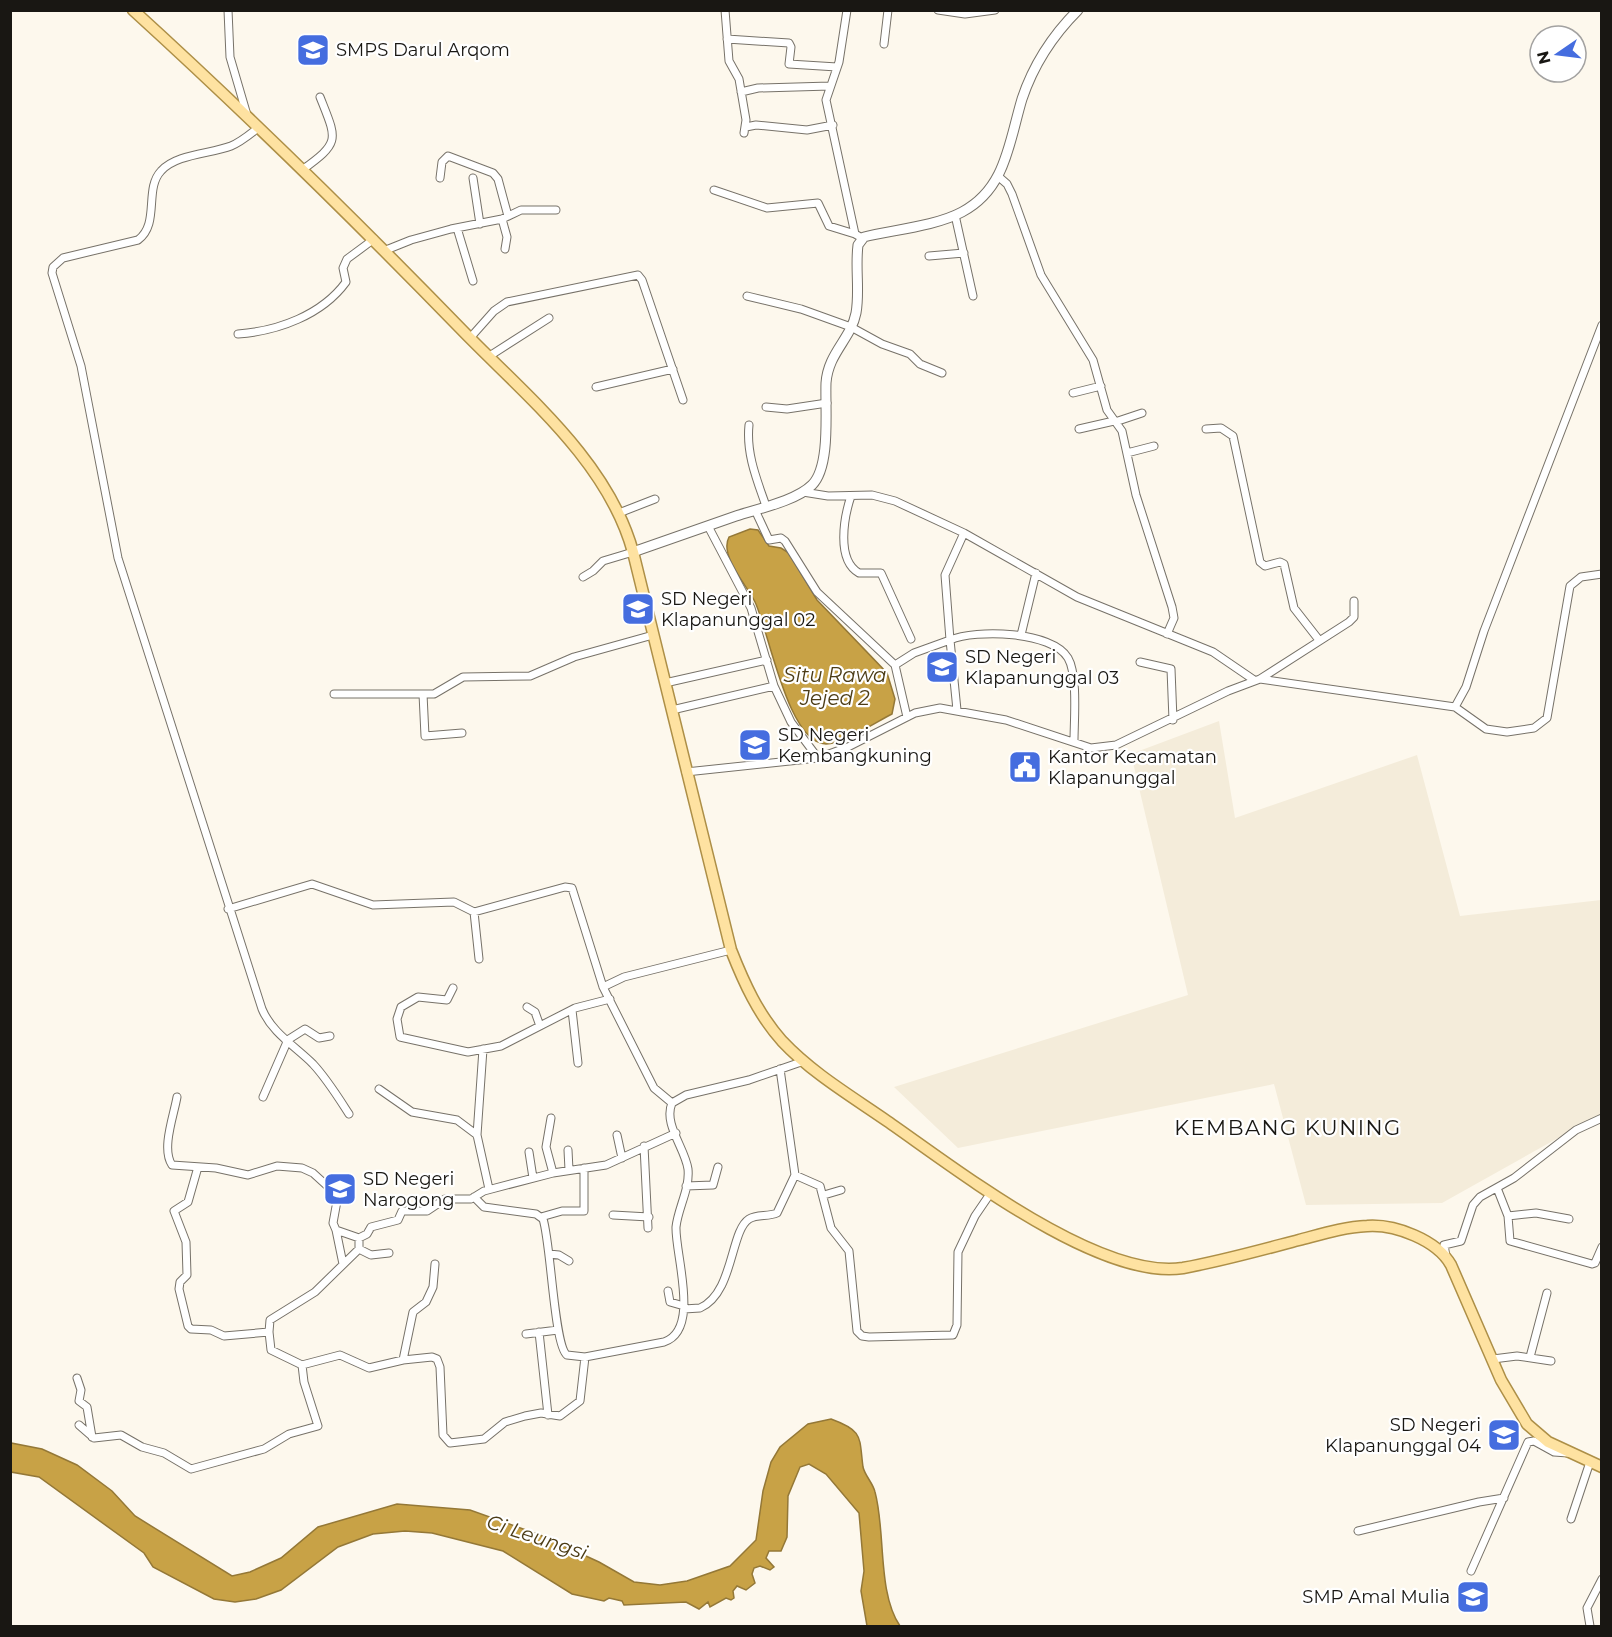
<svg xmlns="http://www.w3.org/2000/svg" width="1612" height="1637" font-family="Montserrat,sans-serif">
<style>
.built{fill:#f4ecda}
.water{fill:#c8a246;stroke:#947837;stroke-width:1.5}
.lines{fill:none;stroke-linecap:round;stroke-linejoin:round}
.street-casing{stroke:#777269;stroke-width:9}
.secondary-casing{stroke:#777269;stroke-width:11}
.primary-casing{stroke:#ad8f47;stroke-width:13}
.street{stroke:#fff;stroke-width:7}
.secondary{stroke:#fff;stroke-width:9}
.primary{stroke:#fee2a1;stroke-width:10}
.labels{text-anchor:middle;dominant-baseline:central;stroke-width:4.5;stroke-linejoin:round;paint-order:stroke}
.poi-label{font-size:18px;fill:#191713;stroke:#fff;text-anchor:start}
.water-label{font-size:20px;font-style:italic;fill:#4c3c16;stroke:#fff}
.quarter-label{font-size:21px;letter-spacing:1.5px;fill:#191713;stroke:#fff}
</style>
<rect width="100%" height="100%" fill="#fdf8ed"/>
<!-- built -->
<path class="built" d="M 1219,721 L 1235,818 L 1417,755 L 1460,916 L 1601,900 L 1601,1114 L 1442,1203 L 1306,1205 L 1274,1084 L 958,1148 L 894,1087 L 1188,995 L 1131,754 Z"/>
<!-- water -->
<path class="water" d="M 750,529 L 758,530 L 769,546 L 781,548 L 789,553 L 817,600 L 887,673 L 895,699 L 892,714 C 876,722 843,744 826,744 C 788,744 769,631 755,602 C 747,585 719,556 729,537 Z
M 831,1419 C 864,1431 859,1437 863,1467 C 865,1476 873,1483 875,1492 C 886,1532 877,1592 900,1626 L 867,1626 L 861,1591 L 864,1571 L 859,1513 L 826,1474 L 809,1464 L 800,1467 L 788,1496 L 787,1537 L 781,1551 L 769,1551 L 766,1558 L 774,1567 L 770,1570 L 760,1566 L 754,1568 L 752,1574 L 755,1583 L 746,1590 L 737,1586 L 733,1591 L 734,1598 L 731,1600 L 726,1598 L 710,1607 L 708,1602 L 699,1609 L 686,1602 L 624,1605 L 622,1601 L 609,1598 L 604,1601 L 572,1594 L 503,1551 L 432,1533 L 405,1531 L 373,1534 L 338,1547 L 281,1590 L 256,1599 L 235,1602 L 214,1599 L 153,1567 L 144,1553 L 39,1477 L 11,1472 L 11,1443 L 42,1449 L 77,1465 L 112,1491 L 135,1516 L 232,1576 L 250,1572 L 281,1558 L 318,1527 L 397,1504 L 470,1510 L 540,1535 L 599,1562 L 634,1582 L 660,1585 L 687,1581 L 730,1566 L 756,1540 L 763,1491 L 771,1462 L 780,1447 L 808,1424 Z"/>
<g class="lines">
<!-- street casing -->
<g class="street-casing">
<path id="street" d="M 228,10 L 230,57 L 247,115
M 725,10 L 729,61 L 739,79 L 746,120 L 744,133
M 847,10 L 839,62 L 826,100 L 855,234 L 862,238
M 938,10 L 965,14 L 995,10
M 727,39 L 789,43 L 791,47 L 789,64 L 837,67
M 884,44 L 888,10
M 741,92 L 758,88 L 830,86
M 746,127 L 756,125 L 807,130 L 833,125
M 258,128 C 249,135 241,142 231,146 C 210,154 176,154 161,171 C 144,189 160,224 138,240 L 63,258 L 53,267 L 52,273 L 81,366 L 118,558 L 262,1009 C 272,1033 295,1046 313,1064 C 327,1079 338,1097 349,1114
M 302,170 C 341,142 337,140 320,97
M 999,177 L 1007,184 L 1012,194 L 1041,275 L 1093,360 L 1107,410 L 1122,431 L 1136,495 L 1172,607 L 1174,618 L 1167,634
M 440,178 L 442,162 L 448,156 L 493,173 L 498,179 L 508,216
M 473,178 L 480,224
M 714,190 L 767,208 L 818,203 L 829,226 L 855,234
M 955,215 L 973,296
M 502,219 L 507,237 L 505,249
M 457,228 L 473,281
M 386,250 L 411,240 L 451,229 L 502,219 L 521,210 L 556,210
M 929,256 L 964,253
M 747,296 L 801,309 L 851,327 L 882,344 L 910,354 L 920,364 L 942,373
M 238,334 C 278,331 322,315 346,282 L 343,268 L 347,259 L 374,239
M 470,338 L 494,311 L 507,302 L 638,275 L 642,280 L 683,400
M 488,357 L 549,318
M 596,387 L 673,369
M 1073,393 L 1101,386
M 766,407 L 787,409 L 827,403
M 1115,422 L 1142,413
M 749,425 C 746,454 757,480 766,506
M 1079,429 L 1114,421
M 1206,429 L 1221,428 L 1233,436 L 1260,562 L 1265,566 L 1280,562 L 1284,564 L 1294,608 L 1319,640
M 1127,453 L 1154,446
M 803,492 L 828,496 L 872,495 L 895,501 L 964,533 L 1077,597 L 1213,652 L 1254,680
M 851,496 C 844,517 836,560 859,573 L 881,573 L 911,639
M 755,510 L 769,540 L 781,538 L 785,541 L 817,592 L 895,665 L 907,717
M 619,513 L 655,499
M 708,526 L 751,608 L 774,686 L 791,722 L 818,758
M 583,577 L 593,571 L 603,561 L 633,552
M 1021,635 L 1036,573
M 1140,662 L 1171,669 L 1173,720
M 895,665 L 914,653 L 950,640 L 945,575 L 964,533
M 1260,679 L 1349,622 L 1354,617 L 1354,601
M 665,683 L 767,660
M 334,694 L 434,694 L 463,677 L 530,676 L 574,657 L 653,635
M 423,694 L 425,736 L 462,733
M 1455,707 L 1466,687 L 1484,631 L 1602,325
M 672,710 L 774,686
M 957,710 L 950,640 C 976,629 1052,631 1068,658 C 1078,675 1074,721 1074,741
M 686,772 L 818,758 L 848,747 L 915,713 L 940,708 L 1006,720 L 1091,748 L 1116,745 L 1228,691 L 1260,679 L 1455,707 L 1486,729 L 1507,732 L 1534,728 L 1547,718 L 1570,586 L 1581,577 L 1602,574
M 228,909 L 312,884 L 373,905 L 454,902 L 474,912 L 565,887 L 572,888 L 603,987 L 654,1088 L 672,1103
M 474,912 L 479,959
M 603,987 L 624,977 L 731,950
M 453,988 L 447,1000 L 418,997 L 401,1007 L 397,1019 L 400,1037 L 468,1052 L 501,1046 L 575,1008 L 610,999
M 527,1007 L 535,1012 L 540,1026
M 572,1010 L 578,1063
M 286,1041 L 305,1029 L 319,1038 L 330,1036
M 379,1089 L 412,1112 L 457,1120 L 477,1135 L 489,1189
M 177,1097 C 174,1115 161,1149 172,1165 L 216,1168 L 248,1175 L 277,1166 L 302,1168 L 313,1173 L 335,1193 L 337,1201 L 333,1223 L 336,1230 L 359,1238 L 359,1249 L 315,1292 L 270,1320 L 269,1332 L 271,1350 L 302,1365
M 263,1097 L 287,1042
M 551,1118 L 546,1147 L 553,1173
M 477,1135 L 483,1049
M 617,1135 L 622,1158
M 644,1146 L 648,1228
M 568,1150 L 569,1170
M 529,1152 L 533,1178
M 198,1167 L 188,1202 L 174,1211 L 186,1242 L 187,1275 L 180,1282 L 179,1289 L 188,1326 L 191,1329 L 211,1330 L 224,1336 L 269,1332
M 795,1175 L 820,1186 L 831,1228 L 849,1251 L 857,1331 L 862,1336 L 869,1337 L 953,1335 L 957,1325 L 958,1252 L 975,1216 L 990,1194
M 686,1186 L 713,1185 L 718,1167
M 1497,1188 L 1508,1216 L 1510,1241 L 1592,1264 L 1595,1263 L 1602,1247
M 824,1195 L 841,1190
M 474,1197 L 484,1207 L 536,1214 L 543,1219 C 551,1243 554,1346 567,1355 L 585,1357
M 613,1215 L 649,1217
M 1508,1216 L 1536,1213 L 1569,1219
M 541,1217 L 562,1211 L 584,1211 L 584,1168
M 336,1230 L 343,1264
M 359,1238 L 367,1234 L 371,1227 L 398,1220 L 402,1211 L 427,1211 L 445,1199 L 471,1199 L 484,1191 L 553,1173 L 606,1165 L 676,1133
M 359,1249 L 371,1255 L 389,1253
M 549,1254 L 559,1255 L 569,1261
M 1446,1256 L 1444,1245 L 1461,1241 L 1473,1205 L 1480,1197 L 1514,1178 L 1576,1130 L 1602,1118
M 668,1291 L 670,1302 L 684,1306
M 684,1309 L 700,1308 C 734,1293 730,1231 749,1219 C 757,1214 768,1217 777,1213 L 795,1175 L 780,1069
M 539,1332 L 548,1415
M 526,1334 L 558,1330
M 1530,1357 L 1547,1293
M 1493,1359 L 1517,1356 L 1551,1361
M 403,1360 L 413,1312 L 426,1302 L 433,1287 L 435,1264
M 77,1378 L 81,1390 L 79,1401 L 87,1407 L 92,1437
M 79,1425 L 94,1438 L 121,1435 L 142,1447 L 164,1453 L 191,1469 L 264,1449 L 289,1434 L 318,1426 L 304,1382 L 302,1365 L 340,1355 L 369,1368 L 403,1360 L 432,1357 L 437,1359 L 440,1367 L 443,1435 L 450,1443 L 484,1439 L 505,1422 L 525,1416 L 541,1413 L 560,1416 L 580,1401 L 585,1357 L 664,1342 C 701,1330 675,1255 676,1227 C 678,1208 690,1189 688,1169 C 685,1148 663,1124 672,1103 L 686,1095 L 749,1080 L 804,1061
M 1571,1519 L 1590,1462
M 1358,1531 L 1479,1502 L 1504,1498
M 1471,1571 L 1528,1442 L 1534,1441 L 1554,1452 L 1568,1453
M 1590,1626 L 1587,1608 L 1602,1579"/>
</g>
<!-- secondary casing -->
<g class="secondary-casing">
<path id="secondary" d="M 633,552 C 668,540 702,528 736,516 C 757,509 796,501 812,485 C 831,466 825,409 826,383 C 828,353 851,339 856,313 C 860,291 855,268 858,245 L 864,237 C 893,230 936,226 962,212 C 1006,189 1009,142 1022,99 C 1033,66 1053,35 1078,10"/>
</g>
<!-- primary casing -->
<g class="primary-casing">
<path id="primary" d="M 133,10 C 246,113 355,220 461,329 C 525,395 608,461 633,552 L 731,950 C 744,983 758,1014 782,1041 C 812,1073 851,1096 887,1121 C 955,1168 1099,1281 1183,1268 C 1222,1261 1261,1250 1299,1240 C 1322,1234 1344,1227 1367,1226 C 1395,1224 1437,1240 1451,1265 L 1501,1380 L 1527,1424 L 1548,1442 L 1602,1467"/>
</g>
<!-- street -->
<use href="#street" class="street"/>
<!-- secondary -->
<use href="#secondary" class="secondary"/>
<!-- primary -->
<use href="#primary" class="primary"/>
</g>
<!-- icons -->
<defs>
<g id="school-square" transform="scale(1.725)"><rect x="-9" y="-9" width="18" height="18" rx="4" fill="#456ddf" stroke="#fff"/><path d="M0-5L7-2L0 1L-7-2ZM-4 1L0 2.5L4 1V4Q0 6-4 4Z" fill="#fff"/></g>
<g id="civic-square" transform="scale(1.725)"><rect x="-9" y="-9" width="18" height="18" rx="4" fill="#456ddf" stroke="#fff"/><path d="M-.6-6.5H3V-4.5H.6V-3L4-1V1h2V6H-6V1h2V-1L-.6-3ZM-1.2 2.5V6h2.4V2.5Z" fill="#fff"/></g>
</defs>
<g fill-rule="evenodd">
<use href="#school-square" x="313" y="50"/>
<use href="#school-square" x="638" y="609"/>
<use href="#school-square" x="942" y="667"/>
<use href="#school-square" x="755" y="745"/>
<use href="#civic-square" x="1025" y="767"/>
<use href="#school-square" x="340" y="1189"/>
<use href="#school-square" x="1504" y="1435"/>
<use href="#school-square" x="1473" y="1597"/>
</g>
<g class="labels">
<!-- poi labels -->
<g class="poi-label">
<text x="336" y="50">SMPS Darul Arqom</text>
<text x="661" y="599">SD Negeri<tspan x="661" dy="21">Klapanunggal 02</tspan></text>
<text x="965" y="657">SD Negeri<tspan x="965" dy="21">Klapanunggal 03</tspan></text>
<text x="778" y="735">SD Negeri<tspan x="778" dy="21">Kembangkuning</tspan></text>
<text x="1048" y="757">Kantor Kecamatan<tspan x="1048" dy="21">Klapanunggal</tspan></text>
<text x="363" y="1179">SD Negeri<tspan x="363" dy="21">Narogong</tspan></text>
<text x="1481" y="1425" text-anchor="end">SD Negeri<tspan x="1481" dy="21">Klapanunggal 04</tspan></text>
<text x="1450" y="1597" text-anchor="end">SMP Amal Mulia</text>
</g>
<!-- water labels -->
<g class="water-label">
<text x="835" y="675">Situ Rawa<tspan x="835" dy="23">Jejed 2</tspan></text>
<text transform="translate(537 1537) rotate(18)">Ci Leungsi</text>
</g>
<!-- quarter labels -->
<g class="quarter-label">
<text x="1288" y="1127">KEMBANG KUNING</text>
</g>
</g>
<!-- border -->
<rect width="1612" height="1637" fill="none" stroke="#191713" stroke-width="24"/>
<!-- north arrow -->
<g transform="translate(1558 54) rotate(256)"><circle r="28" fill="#ffffff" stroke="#a3a2a1" stroke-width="1.5"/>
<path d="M0-4.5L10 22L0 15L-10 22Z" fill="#456ddf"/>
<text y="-9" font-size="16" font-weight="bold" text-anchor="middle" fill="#191713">N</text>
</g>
</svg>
